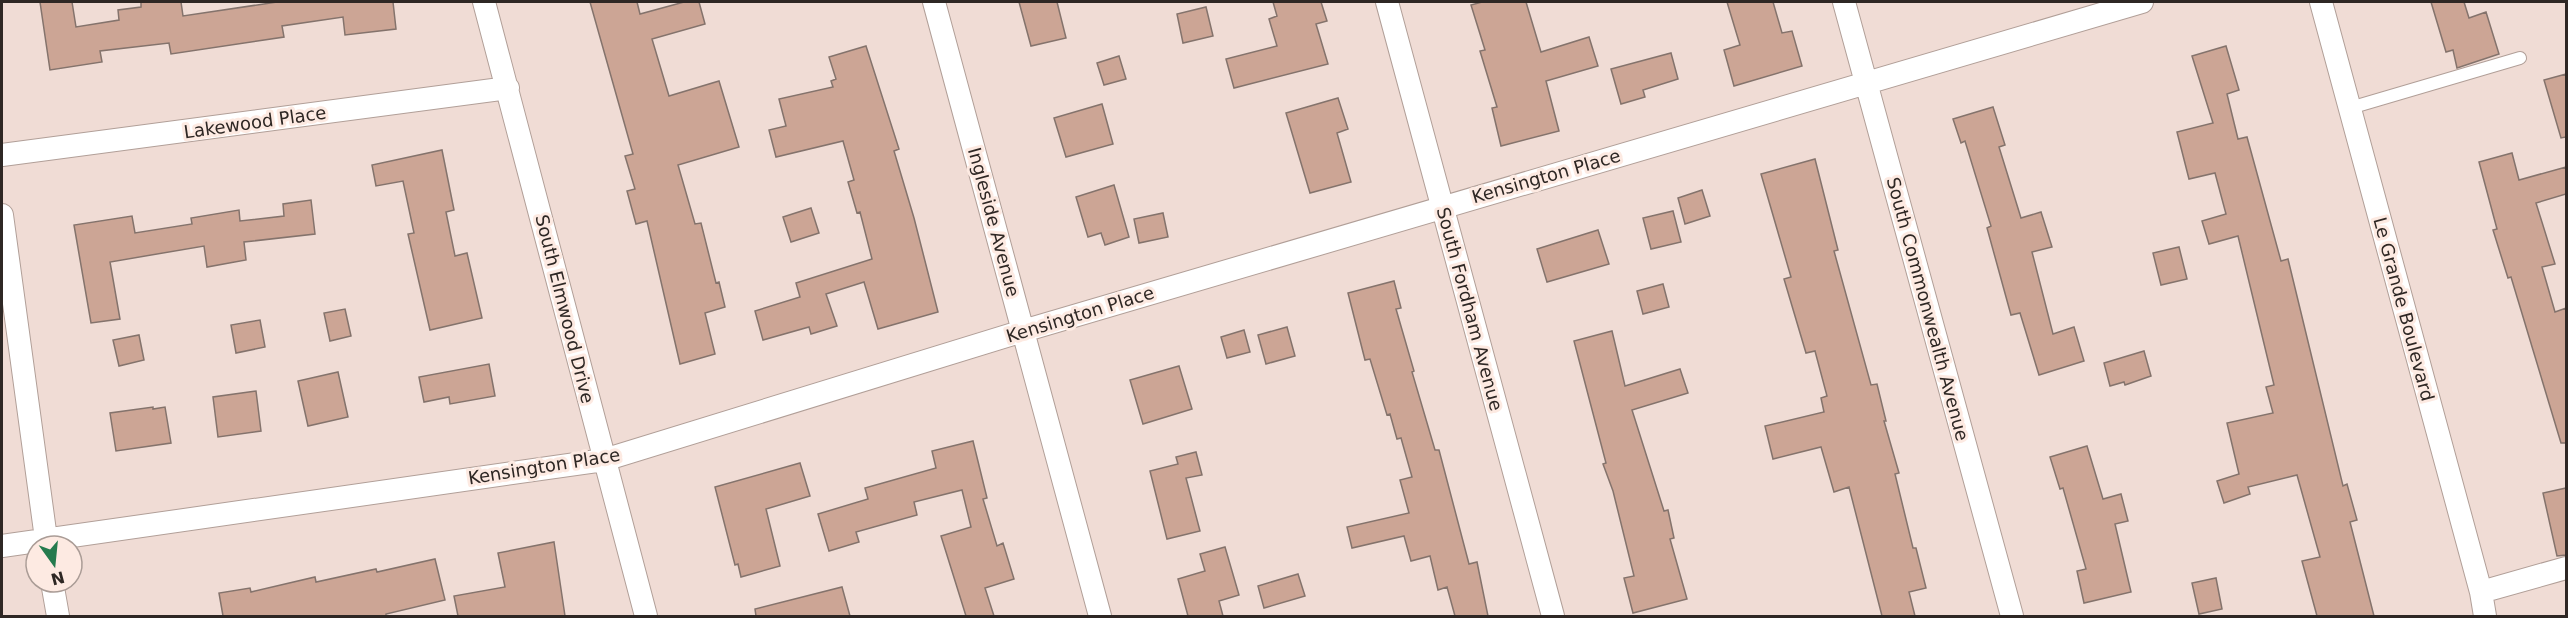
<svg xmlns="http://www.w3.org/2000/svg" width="2568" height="618" font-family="'DejaVu Sans',sans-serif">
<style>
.building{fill:#cca595;stroke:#84736c;stroke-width:1.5}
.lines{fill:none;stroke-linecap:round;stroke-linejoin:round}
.lane-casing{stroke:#b19f98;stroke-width:14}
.street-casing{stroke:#b19f98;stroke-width:24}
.lane{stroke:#fff;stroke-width:12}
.street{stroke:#fff;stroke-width:22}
.labels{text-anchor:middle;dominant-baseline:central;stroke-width:6;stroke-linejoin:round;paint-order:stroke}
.street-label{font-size:18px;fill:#2e2724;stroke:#fdeae2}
</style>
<rect width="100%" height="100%" fill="#f0dcd5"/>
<!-- building -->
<path class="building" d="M 40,2 L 72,2 L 76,27 L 119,20 L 118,10 L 141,7 L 141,2 L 181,2 L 183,16 L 277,2 L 393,2 L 396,29 L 345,35 L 343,17 L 282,26 L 284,37 L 171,54 L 169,43 L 100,51 L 102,62 L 50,70 Z
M 590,2 L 637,2 L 640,14 L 684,2 L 699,2 L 705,24 L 652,39 L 669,96 L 719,81 L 739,147 L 678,165 L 695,224 L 701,223 L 716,283 L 719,282 L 725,307 L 705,313 L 715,354 L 680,364 L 647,221 L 636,224 L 627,191 L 635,189 L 625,156 L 633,154 Z
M 1019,2 L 1057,2 L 1066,38 L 1031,46 Z
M 1273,2 L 1321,2 L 1327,21 L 1316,24 L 1328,64 L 1234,88 L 1226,59 L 1277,46 L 1269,19 L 1277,16 Z
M 1482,2 L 1526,2 L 1541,52 L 1589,37 L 1598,66 L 1546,81 L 1559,131 L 1501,146 L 1492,108 L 1497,107 L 1480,51 L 1485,50 L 1471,5 Z
M 1727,2 L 1773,2 L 1782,33 L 1792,31 L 1802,66 L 1734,86 L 1724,50 L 1740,45 Z
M 2431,2 L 2464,2 L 2469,18 L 2486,12 L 2499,54 L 2457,68 L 2453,50 L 2446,52 Z
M 1206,7 L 1213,36 L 1183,43 L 1177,14 Z
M 866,46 L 899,149 L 894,151 L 914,218 L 938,312 L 878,329 L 864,282 L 826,294 L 837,326 L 811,334 L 809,327 L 763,340 L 755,311 L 800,297 L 796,283 L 872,259 L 860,212 L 857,213 L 848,182 L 854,180 L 843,141 L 776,157 L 769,130 L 786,126 L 779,99 L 833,87 L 831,81 L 836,79 L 829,57 Z
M 2226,46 L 2239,90 L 2227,94 L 2238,139 L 2247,137 L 2281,261 L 2288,259 L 2343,486 L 2347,484 L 2357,520 L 2350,522 L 2374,616 L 2317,616 L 2302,561 L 2320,557 L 2297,475 L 2248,487 L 2250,494 L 2224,503 L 2217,481 L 2239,474 L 2227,423 L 2273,413 L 2266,387 L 2274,385 L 2238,236 L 2209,244 L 2202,221 L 2226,214 L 2215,173 L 2189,179 L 2177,132 L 2213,123 L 2192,56 Z
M 1671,53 L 1678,79 L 1643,90 L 1645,97 L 1621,104 L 1611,69 Z
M 1119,56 L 1126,79 L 1104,85 L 1097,63 Z
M 2566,74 L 2566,137 L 2561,138 L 2544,80 Z
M 1338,98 L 1348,129 L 1337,133 L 1351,182 L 1310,193 L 1286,113 Z
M 1102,104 L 1113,144 L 1066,157 L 1054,118 Z
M 1993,107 L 2005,145 L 1999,147 L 2021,218 L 2041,212 L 2052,247 L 2032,252 L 2053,334 L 2074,327 L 2084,361 L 2039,375 L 2020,313 L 2011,315 L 1987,228 L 1991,226 L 1965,141 L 1961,143 L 1953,119 Z
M 442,150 L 454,210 L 446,212 L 455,256 L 467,253 L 482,318 L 430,330 L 408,234 L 414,233 L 403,181 L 376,186 L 372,165 Z
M 2512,153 L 2519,180 L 2566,167 L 2566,194 L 2536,203 L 2555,264 L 2542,267 L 2555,312 L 2566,308 L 2566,443 L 2561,443 L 2511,277 L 2508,278 L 2493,230 L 2497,229 L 2479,162 Z
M 1815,159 L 1838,250 L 1834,251 L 1871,385 L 1877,384 L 1886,421 L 1884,421 L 1899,473 L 1895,474 L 1913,548 L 1916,548 L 1926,588 L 1909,592 L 1915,616 L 1882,616 L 1849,487 L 1834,492 L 1821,447 L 1773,459 L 1765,426 L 1824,412 L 1821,398 L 1827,396 L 1815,351 L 1806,353 L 1784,279 L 1791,277 L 1761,174 Z
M 1114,185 L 1129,237 L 1105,245 L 1101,233 L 1088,237 L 1076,197 Z
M 1702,190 L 1710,216 L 1685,224 L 1678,198 Z
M 311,200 L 315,234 L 244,242 L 246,260 L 207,267 L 204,246 L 110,262 L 120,319 L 91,323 L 74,225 L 132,216 L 135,233 L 192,224 L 191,218 L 239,210 L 240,221 L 284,216 L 283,204 Z
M 811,208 L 819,233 L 791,242 L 783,217 Z
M 1673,211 L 1681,242 L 1651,249 L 1643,218 Z
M 1163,213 L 1168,237 L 1139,243 L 1134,219 Z
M 1598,230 L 1609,264 L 1547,282 L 1537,249 Z
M 2179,247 L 2187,279 L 2161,285 L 2153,253 Z
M 1394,281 L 1401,308 L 1396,309 L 1414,371 L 1412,372 L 1435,450 L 1439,450 L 1469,564 L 1477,562 L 1488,616 L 1455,616 L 1447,587 L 1438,590 L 1430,556 L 1411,561 L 1404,536 L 1352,548 L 1347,527 L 1409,513 L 1400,480 L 1412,477 L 1401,438 L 1397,439 L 1390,414 L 1387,415 L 1370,359 L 1365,360 L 1348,293 Z
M 1663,284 L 1669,307 L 1643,314 L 1637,291 Z
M 345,309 L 351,336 L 330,341 L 324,313 Z
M 260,320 L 265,347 L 236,353 L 231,325 Z
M 1287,327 L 1295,356 L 1266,364 L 1258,335 Z
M 1244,330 L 1250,352 L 1227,358 L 1221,337 Z
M 1612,331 L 1625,386 L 1680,369 L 1688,393 L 1632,410 L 1664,511 L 1668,510 L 1674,538 L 1670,539 L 1687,599 L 1633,613 L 1624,578 L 1634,576 L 1613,491 L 1603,464 L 1606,463 L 1574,341 Z
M 139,335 L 144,360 L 119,366 L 113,340 Z
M 2144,351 L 2151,376 L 2125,385 L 2124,382 L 2110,386 L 2104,363 Z
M 489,364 L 495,396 L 450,404 L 449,397 L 424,402 L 419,377 Z
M 1179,366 L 1192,409 L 1143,424 L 1130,380 Z
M 338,372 L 348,417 L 308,426 L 298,381 Z
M 256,391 L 261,431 L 218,437 L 213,397 Z
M 153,407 L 153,409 L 165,407 L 171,443 L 116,451 L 110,413 Z
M 973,441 L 987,498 L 983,499 L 997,546 L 1003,543 L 1014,579 L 985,588 L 994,616 L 966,616 L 941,536 L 971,527 L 962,490 L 914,502 L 917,515 L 856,532 L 859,542 L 829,551 L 818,514 L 868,499 L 865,488 L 936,468 L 932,451 Z
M 2087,446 L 2103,499 L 2121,494 L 2128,521 L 2115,524 L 2131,592 L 2084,603 L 2077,571 L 2086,569 L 2063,488 L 2060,489 L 2050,457 Z
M 1196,452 L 1202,475 L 1186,478 L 1200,531 L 1167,539 L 1150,471 L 1178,464 L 1176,457 Z
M 800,463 L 810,496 L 766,509 L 780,566 L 741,577 L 738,564 L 735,565 L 715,487 Z
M 2566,488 L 2566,555 L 2557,556 L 2543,493 Z
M 554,542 L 565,616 L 458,616 L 454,596 L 505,587 L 498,553 Z
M 1225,547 L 1239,595 L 1219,601 L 1223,616 L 1188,616 L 1178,579 L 1205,571 L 1200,554 Z
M 435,559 L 445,600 L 386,614 L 386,616 L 223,616 L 219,593 L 250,588 L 251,592 L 315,577 L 316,582 L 376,569 L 377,572 Z
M 1298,574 L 1305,596 L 1264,608 L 1258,586 Z
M 2216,578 L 2222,609 L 2199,614 L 2192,583 Z
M 842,587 L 850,616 L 756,616 L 755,609 Z"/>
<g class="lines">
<!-- lane casing -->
<g class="lane-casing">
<path id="lane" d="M 2350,108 L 2520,58"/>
</g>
<!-- street casing -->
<g class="street-casing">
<path id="street" d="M 484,2 L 646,616
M 934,2 L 1100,616
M 1387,2 L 1553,616
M 1844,2 L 2012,616
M 2321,2 L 2481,592 L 2485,616
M 2,155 L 508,88
M 2,215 L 47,546
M 2,546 L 604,460 L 1023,331 L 2142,2
M 52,582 L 58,616
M 2481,592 L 2566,568"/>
</g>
<!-- lane -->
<use href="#lane" class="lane"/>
<!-- street -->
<use href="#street" class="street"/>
</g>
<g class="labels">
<!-- street labels -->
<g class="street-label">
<text transform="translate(255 122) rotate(-8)">Lakewood Place</text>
<text transform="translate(1546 176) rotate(-16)">Kensington Place</text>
<text transform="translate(994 222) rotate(75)">Ingleside Avenue</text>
<text transform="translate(565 309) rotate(76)">South Elmwood Drive</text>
<text transform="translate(1470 309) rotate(75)">South Fordham Avenue</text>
<text transform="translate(1928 309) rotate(75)">South Commonwealth Avenue</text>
<text transform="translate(2404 309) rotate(75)">Le Grande Boulevard</text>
<text transform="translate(1080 314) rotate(-17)">Kensington Place</text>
<text transform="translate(544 466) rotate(-9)">Kensington Place</text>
</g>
</g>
<!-- border -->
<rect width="2568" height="618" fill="none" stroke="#2e2724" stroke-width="6"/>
<!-- north arrow -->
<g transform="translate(54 564) rotate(165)"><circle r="28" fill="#fdeae2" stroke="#aa9c96" stroke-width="1.5"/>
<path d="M0-4.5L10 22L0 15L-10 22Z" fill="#257b4e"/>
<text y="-9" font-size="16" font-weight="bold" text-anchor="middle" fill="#2e2724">N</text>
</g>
</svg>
